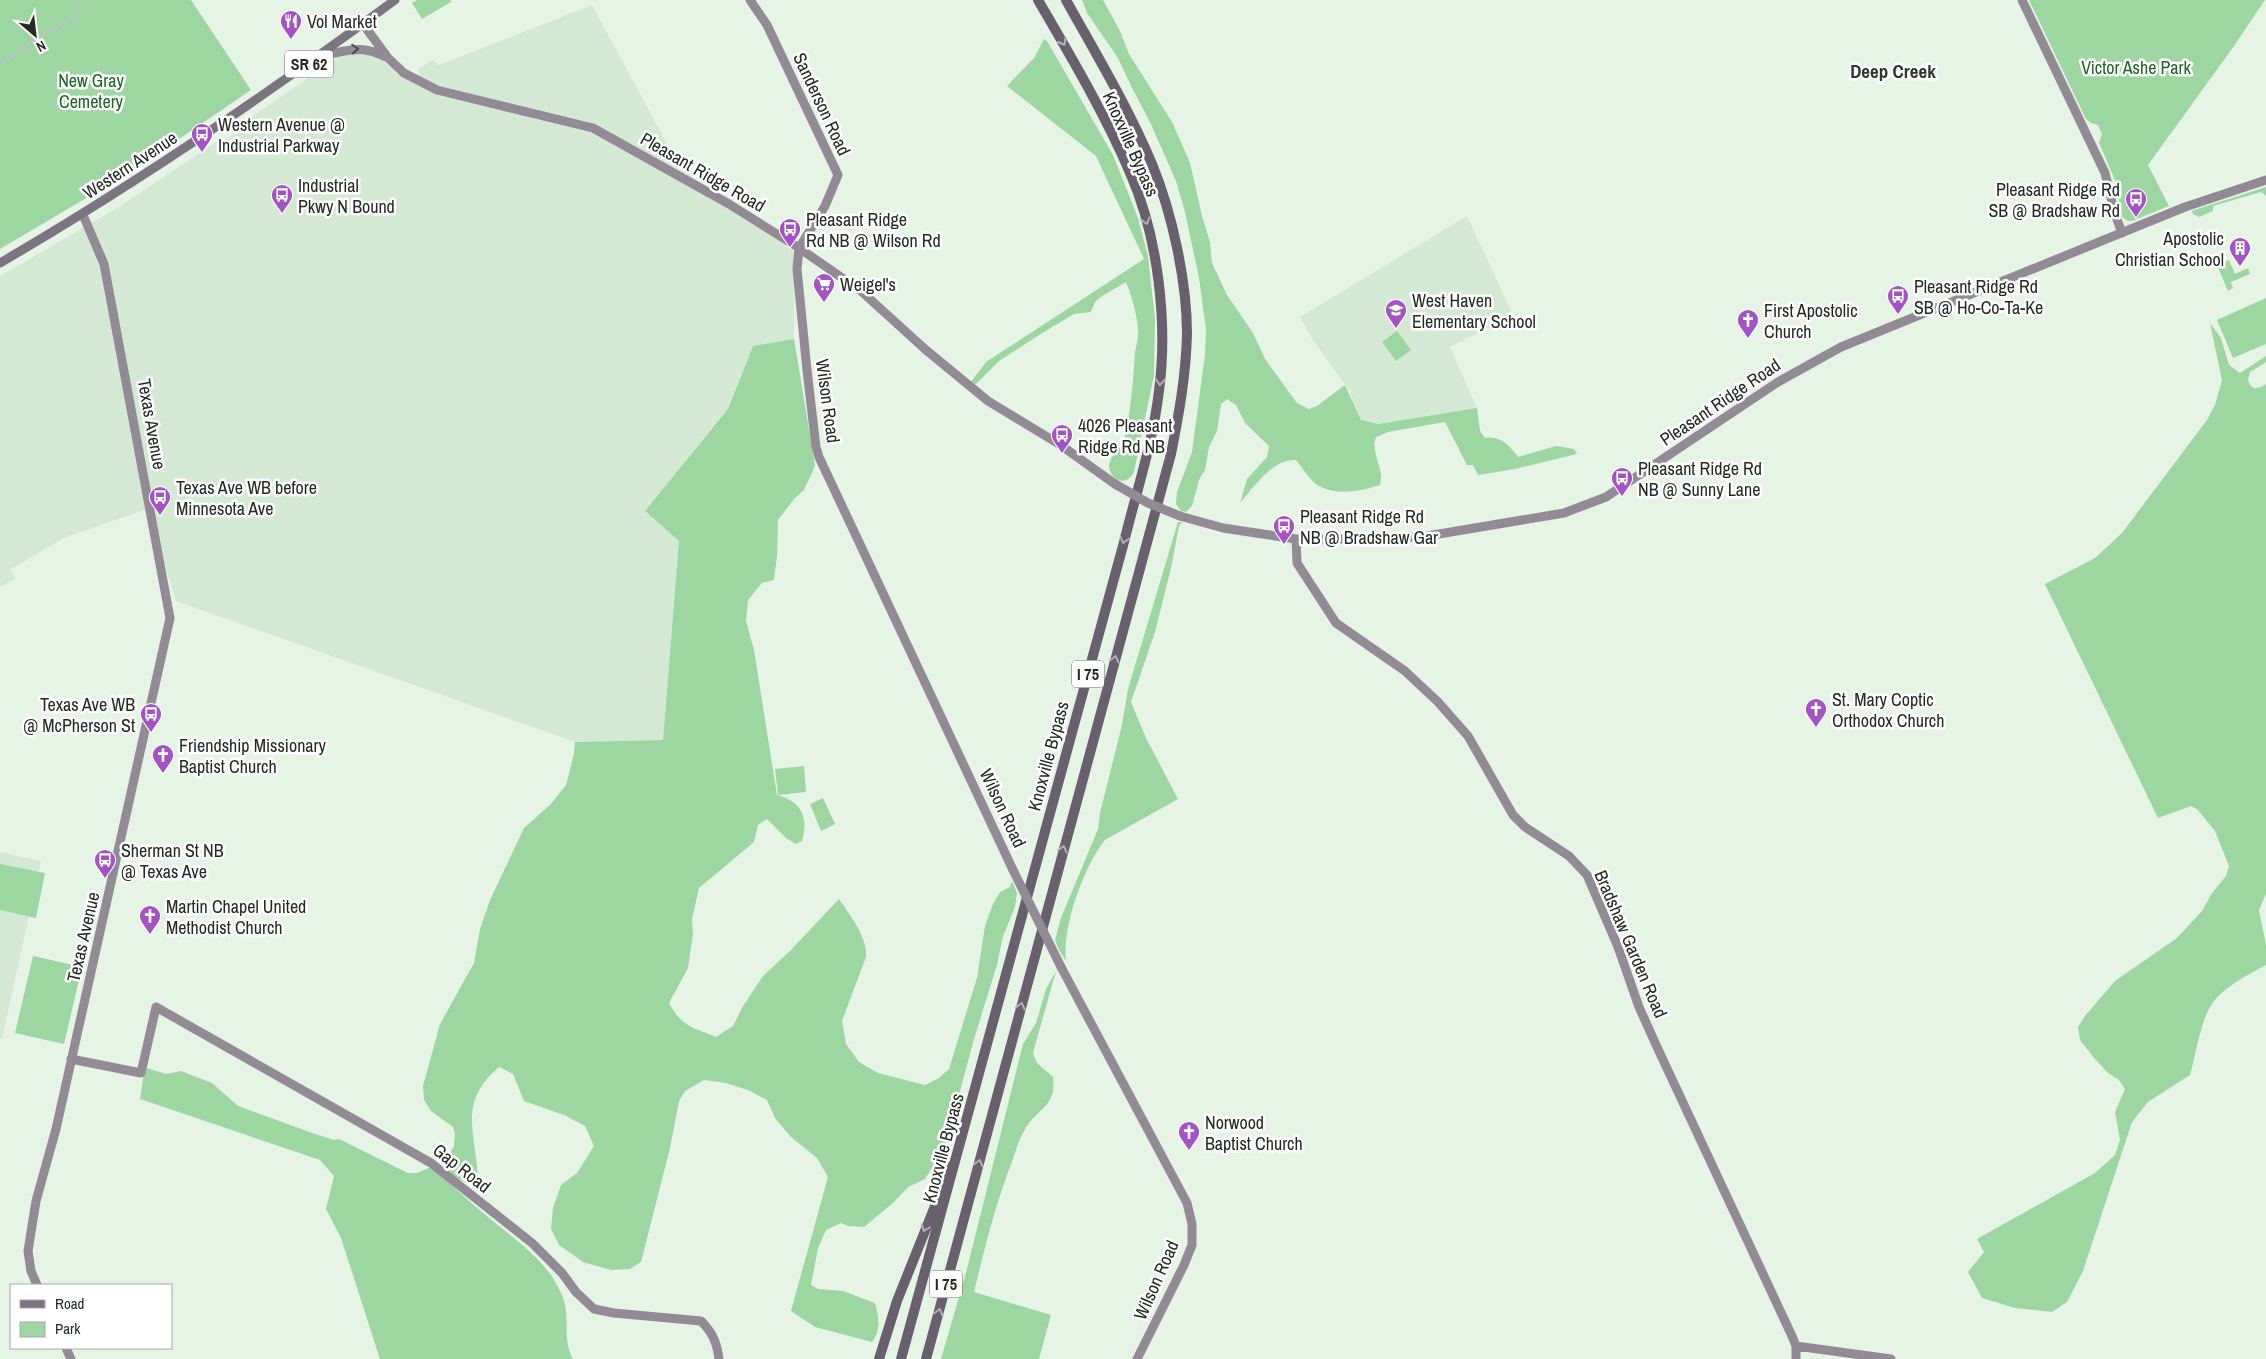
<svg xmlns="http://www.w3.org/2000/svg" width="2266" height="1359" font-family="'Archivo Narrow',sans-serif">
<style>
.built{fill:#d4e9d4}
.green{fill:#9ed6a1}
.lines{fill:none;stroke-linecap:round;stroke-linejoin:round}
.stream{stroke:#e3affa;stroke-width:1}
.secondary{stroke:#928b95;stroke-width:9}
.primary{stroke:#7c7480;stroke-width:9}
.highway{stroke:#69606e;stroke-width:10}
.secondary-bridge{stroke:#928b95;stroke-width:9}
.oneway{stroke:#b4b0b6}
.oneway2{stroke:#4a4b4b}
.labels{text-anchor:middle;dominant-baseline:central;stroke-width:5;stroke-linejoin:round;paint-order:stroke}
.shield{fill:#fff;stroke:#656965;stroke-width:1}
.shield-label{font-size:16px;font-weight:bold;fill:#232923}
.poi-label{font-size:18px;fill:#232923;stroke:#fff;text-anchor:start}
.park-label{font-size:18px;fill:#1c6428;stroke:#fff}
.street-label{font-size:18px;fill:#232923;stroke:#fff}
.neighbourhood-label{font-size:19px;font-weight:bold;fill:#2d392e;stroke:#fff}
</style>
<rect width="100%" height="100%" fill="#e5f4e5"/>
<!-- built -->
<path class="built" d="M 592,5 L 680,168 L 795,253 L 794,339 L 753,346 L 728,409 L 645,511 L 679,541 L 663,740 L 575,742 L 176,601 L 148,509 L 66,537 L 11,569 L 15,579 L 0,587 L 0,276 L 114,210 L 219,140 L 225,140 L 235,134 L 237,127 L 321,69 L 328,66 L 341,54 L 359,51 L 377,56 L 398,74 L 414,83 L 420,75 L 418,69 L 432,60 L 439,65 Z
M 1467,216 L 1513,315 L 1450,347 L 1477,408 L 1378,424 L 1361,420 L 1349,390 L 1313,340 L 1300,317 Z
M 0,852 L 41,861 L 2,1039 L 0,1038 Z"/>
<!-- green -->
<path class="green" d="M 0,0 L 191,0 L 251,90 L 132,171 L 0,249 Z
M 417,0 L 450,0 L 451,2 L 422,19 L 412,3 Z
M 1082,0 L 1103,0 L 1120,31 L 1129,54 L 1172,122 L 1190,163 L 1202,216 L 1210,242 L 1212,263 L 1227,295 L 1253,333 L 1265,359 L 1297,403 L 1309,409 L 1317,406 L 1345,385 L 1361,420 L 1378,424 L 1477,408 L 1480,431 L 1485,438 C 1500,435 1510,446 1518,457 L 1556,446 L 1574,449 L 1577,454 L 1515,469 L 1478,475 L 1473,465 L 1467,465 L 1445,422 L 1388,432 L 1376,437 C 1370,454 1385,468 1380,485 C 1361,491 1338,496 1319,486 C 1310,481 1302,467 1296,460 C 1273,458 1253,488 1240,503 L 1247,479 L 1267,457 L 1269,446 L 1245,423 L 1236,405 L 1227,399 L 1221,404 L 1217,431 L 1209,447 L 1205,470 L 1199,480 L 1192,506 L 1186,512 L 1181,511 L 1176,504 L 1177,492 L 1192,452 L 1205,354 L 1206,330 L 1199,278 L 1185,212 L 1176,181 L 1150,122 L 1132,88 L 1118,58 L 1087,13 Z
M 2029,0 L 2265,0 L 2234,46 L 2148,165 L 2169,206 L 2132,221 L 2128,221 L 2122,217 L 2115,180 L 2099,143 L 2102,134 L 2098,125 L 2091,123 L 2086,119 Z
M 1044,39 L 1047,41 L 1113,155 L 1138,218 L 1148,256 L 1155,319 L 1154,375 L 1134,472 C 1127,487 1110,481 1109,466 C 1109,456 1121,449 1124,440 C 1131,411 1133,382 1135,352 C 1136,346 1138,340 1138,333 C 1138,317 1132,297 1126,282 L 1102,296 L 1095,302 L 1091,312 L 1074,314 L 1044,332 L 999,361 L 976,384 L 970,383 L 986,362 L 1144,259 L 1096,156 L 1007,86 L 1034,58 Z
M 2266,187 L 2266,196 L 2261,192 L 2213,206 L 2213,211 L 2199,217 L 2193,214 L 2192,211 L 2194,210 Z
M 2229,260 L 2235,274 L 2248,268 L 2250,274 L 2231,282 L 2233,288 L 2228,291 L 2217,265 Z
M 2266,298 L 2266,344 L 2233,358 L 2217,320 Z
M 2210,323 L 2221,338 L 2229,365 L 2240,373 L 2266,356 L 2266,362 L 2250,372 L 2248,379 C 2250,390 2258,390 2266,384 L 2266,894 L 2259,910 L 2266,945 L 2266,965 C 2248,975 2227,985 2214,1001 C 2201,1017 2196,1054 2190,1075 L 2148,1102 L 2132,1122 L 2083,1271 L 2067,1302 L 2052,1312 L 2015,1308 L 1982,1298 L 1968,1272 L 1984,1252 L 1977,1239 L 2095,1173 L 2115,1155 L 2120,1140 L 2115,1112 L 2125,1089 L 2119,1080 L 2108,1073 L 2095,1059 L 2080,1040 L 2078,1027 L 2085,1016 L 2115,981 L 2177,938 L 2202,911 L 2212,893 L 2226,876 L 2229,866 L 2215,831 L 2198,810 L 2191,806 L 2158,818 L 2045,584 L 2095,558 L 2122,533 L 2207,420 L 2215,405 L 2222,380 Z
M 1397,331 L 1411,350 L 1396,361 L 1382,342 Z
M 794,339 L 815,466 L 804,490 L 794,499 L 778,520 L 777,556 L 774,580 L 762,583 L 748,600 L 746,621 L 754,650 L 777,795 C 801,801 809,817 802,841 L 796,844 L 786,838 L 767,819 L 758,825 L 754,842 L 699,888 L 692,919 L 693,934 L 688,968 L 669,1003 C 682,1027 692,1027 716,1037 L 733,1026 L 743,1006 L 763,976 L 790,951 L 839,899 C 850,915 868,938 866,957 L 842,1021 L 846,1044 L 859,1062 L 878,1073 L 925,1085 L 939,1078 L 949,1069 L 977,978 L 985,926 L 993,904 L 1000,892 L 1010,887 L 1012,881 L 1017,893 L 1015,907 L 1003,936 L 997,965 L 974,1039 L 945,1147 L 925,1179 L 908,1187 L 894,1202 L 864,1227 L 848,1226 L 841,1223 L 826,1230 L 818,1248 L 811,1285 L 818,1289 L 843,1291 L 875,1303 C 879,1317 881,1330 872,1342 L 815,1327 L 791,1311 L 828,1177 L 817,1158 L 791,1137 L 775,1118 L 767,1100 L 748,1090 L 726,1083 L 704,1080 L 685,1091 L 679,1101 L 670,1148 L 641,1262 L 630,1269 L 611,1270 L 583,1262 L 559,1245 L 551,1229 L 553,1208 L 561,1185 L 577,1173 L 594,1146 L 585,1126 L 564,1115 L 524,1101 L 513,1074 L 499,1067 C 457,1103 476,1132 478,1179 L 471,1184 C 459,1180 447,1174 443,1161 L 447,1159 L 454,1146 L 455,1134 L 453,1127 L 431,1111 L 424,1100 L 423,1086 L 440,1024 L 474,963 L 480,929 L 490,900 L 524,828 L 550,805 L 566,785 L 574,754 L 575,742 L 663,740 L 679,541 L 645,511 L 728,409 L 753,346 Z
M 1178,522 L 1182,522 L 1179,526 L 1171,568 L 1155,632 L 1131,702 L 1146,738 L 1178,799 L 1105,840 C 1084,866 1062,927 1066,961 L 1059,950 L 1055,940 L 1061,918 L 1098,829 L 1100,813 L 1122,725 L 1128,689 Z
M 804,766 L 806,792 L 778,795 L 775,769 Z
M 823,798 L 835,824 L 821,831 L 810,804 Z
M 0,864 L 45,873 L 36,918 L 0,910 Z
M 33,956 L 82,967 L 64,1044 L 15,1033 Z
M 1056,971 L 1033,1053 L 1037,1063 L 1053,1077 C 1057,1108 1037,1107 1024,1131 C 1019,1139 1016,1150 1013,1159 C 996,1202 985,1247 974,1292 L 1051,1315 L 1039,1359 L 941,1359 L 966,1273 L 1023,1044 L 1036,1023 L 1046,989 Z
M 147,1068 L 166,1074 L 181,1071 L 212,1083 L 238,1106 L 315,1134 L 334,1140 L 339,1139 L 408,1173 L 417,1173 L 431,1167 C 450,1183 468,1201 488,1217 C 515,1240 546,1259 561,1293 C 572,1315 561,1337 573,1359 L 380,1359 L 341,1238 L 326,1209 L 334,1176 L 320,1160 L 140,1099 L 144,1073 Z"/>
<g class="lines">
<!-- stream -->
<path class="stream" d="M 0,65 L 45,33 L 70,20 L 75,8 L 82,3 L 82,0"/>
<!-- secondary -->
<path class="secondary" d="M 750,0 L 767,25 L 838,175 L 825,206 L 799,248 L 797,269 L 807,370 L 816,447 L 819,457 L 1013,870
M 2022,0 L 2105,173 L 2115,214 L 2122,233
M 363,24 L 388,58 L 404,73 L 437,90 L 593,128 L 729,204 L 799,248 L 861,291 L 926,350 L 988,401 L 1059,444 L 1115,484
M 321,55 C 350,52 357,43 386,57
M 1180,516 L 1223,528 L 1296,539 L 1389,539 L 1427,536 L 1564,513 L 1606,497 L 1778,382 L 1841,347 L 2185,207 L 2266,180
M 1296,539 L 1297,563 L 1336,623 L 1405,671 L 1438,702 L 1468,736 L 1513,815 L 1525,827 L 1569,856 L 1587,875 L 1618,947 L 1639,1007 L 1657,1047 L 1792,1336 L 1796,1346 L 1796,1359
M 1061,967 L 1187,1203 L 1192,1224 L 1192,1245 L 1184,1265 L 1137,1359
M 71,1059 L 141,1073 L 156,1007 L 431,1163 L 532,1243 L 562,1273 L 576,1292 L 594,1309 L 614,1313 L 701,1321 C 713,1333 717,1343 719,1359
M 37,1285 L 31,1271 L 28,1251 L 36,1201 L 56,1129 L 170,618 L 104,264 L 83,215
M 1796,1346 L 1891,1359
M 66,1348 L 71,1359"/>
<!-- primary -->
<path class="primary" d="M 0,263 C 137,183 268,94 395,0"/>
<!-- highway -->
<path class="highway" d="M 879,1359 L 897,1301 L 951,1166
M 901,1359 L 1124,542 C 1136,493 1153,442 1159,391 C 1168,322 1158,238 1131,175 C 1105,114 1071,57 1038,0
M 926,1359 L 1171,454 C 1179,414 1186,375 1187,334 C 1187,281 1172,213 1152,164 C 1128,107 1096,54 1066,0"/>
<!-- secondary-bridge -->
<path class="secondary-bridge" d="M 1115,484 L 1148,503 L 1180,516
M 1013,870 L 1061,967"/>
</g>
<!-- one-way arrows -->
<defs><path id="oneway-chevron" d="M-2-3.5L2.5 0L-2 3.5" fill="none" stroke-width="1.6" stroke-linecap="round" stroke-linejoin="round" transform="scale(1.25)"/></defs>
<g class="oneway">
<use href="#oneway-chevron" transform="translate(1063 42) rotate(60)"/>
<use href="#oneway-chevron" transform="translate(1146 221) rotate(73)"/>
<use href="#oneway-chevron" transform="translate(1160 382) rotate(94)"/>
<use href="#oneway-chevron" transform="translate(1124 540) rotate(105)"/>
<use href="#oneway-chevron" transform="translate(1115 659) rotate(-75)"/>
<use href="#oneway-chevron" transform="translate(1063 849) rotate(-75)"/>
<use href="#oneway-chevron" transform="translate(1021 1006) rotate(-75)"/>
<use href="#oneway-chevron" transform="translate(979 1163) rotate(-75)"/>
<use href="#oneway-chevron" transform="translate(925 1228) rotate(111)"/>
<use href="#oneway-chevron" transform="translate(939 1312) rotate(-75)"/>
</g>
<use class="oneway2" href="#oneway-chevron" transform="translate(355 49) rotate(-4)"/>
<!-- icons -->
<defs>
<g id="restaurant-pin" transform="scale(1.125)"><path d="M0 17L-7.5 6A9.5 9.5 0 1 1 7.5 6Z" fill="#a353c4" stroke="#fff"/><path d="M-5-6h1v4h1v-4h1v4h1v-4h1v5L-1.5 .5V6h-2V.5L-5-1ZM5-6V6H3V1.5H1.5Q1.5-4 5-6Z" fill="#fff"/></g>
<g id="bus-pin" transform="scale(1.125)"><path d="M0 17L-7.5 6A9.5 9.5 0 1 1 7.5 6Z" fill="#a353c4" stroke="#fff"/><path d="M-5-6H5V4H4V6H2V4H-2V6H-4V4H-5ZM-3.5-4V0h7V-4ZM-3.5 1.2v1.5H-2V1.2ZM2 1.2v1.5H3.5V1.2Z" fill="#fff"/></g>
<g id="building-pin" transform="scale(1.125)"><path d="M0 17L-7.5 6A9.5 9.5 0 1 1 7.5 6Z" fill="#a353c4" stroke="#fff"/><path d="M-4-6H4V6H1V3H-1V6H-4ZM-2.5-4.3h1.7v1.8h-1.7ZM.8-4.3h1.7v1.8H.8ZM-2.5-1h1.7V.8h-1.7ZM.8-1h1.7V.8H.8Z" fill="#fff"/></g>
<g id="supermarket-pin" transform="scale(1.125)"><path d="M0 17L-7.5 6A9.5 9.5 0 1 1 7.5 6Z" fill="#a353c4" stroke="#fff"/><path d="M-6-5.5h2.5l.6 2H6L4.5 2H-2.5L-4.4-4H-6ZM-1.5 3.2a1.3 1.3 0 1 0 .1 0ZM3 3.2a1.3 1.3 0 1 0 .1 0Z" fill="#fff"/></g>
<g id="school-pin" transform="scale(1.125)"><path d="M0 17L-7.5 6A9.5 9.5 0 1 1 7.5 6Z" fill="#a353c4" stroke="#fff"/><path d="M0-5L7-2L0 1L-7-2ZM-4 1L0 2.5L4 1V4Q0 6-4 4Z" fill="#fff"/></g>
<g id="church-pin" transform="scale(1.125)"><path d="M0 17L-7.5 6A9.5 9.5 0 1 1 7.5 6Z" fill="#a353c4" stroke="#fff"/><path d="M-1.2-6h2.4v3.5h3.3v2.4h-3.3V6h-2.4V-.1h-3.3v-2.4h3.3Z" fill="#fff"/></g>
</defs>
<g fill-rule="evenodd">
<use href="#restaurant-pin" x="291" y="21"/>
<use href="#bus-pin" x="202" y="134"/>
<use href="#bus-pin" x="282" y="195"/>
<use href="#bus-pin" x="2136" y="199"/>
<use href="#bus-pin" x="790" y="229"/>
<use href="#building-pin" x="2240" y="248"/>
<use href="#supermarket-pin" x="824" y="284"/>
<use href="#bus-pin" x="1898" y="296"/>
<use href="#school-pin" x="1396" y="310"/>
<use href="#church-pin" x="1748" y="320"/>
<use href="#bus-pin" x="1062" y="435"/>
<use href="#bus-pin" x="1622" y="478"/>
<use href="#bus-pin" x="160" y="497"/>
<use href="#bus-pin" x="1284" y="526"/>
<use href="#church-pin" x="1816" y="709"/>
<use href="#bus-pin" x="151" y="714"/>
<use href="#church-pin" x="163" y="755"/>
<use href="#bus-pin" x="105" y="860"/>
<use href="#church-pin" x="150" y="916"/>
<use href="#church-pin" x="1189" y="1132"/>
</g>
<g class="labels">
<!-- shield labels -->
<g class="shield">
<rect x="285" y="50.5" width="48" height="27" rx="4"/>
<rect x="1072" y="660.5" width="32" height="27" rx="4"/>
<rect x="930" y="1270.5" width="32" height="27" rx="4"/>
</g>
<g class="shield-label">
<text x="309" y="64">SR 62</text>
<text x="1088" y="674">I 75</text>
<text x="946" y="1284">I 75</text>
</g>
<!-- poi labels -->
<g class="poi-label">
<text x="307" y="21">Vol Market</text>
<text x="218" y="124">Western Avenue @<tspan x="218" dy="21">Industrial Parkway</tspan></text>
<text x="298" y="185">Industrial<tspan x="298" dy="21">Pkwy N Bound</tspan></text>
<text x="2120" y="189" text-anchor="end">Pleasant Ridge Rd<tspan x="2120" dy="21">SB @ Bradshaw Rd</tspan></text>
<text x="806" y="219">Pleasant Ridge<tspan x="806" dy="21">Rd NB @ Wilson Rd</tspan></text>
<text x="2224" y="238" text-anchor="end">Apostolic<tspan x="2224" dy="21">Christian School</tspan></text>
<text x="840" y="284">Weigel's</text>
<text x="1914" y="286">Pleasant Ridge Rd<tspan x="1914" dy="21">SB @ Ho-Co-Ta-Ke</tspan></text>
<text x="1412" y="300">West Haven<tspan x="1412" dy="21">Elementary School</tspan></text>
<text x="1764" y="310">First Apostolic<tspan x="1764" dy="21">Church</tspan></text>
<text x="1078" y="425">4026 Pleasant<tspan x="1078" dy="21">Ridge Rd NB</tspan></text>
<text x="1638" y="468">Pleasant Ridge Rd<tspan x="1638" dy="21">NB @ Sunny Lane</tspan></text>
<text x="176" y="487">Texas Ave WB before<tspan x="176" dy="21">Minnesota Ave</tspan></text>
<text x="1300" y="516">Pleasant Ridge Rd<tspan x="1300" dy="21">NB @ Bradshaw Gar</tspan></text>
<text x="1832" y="699">St. Mary Coptic<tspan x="1832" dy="21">Orthodox Church</tspan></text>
<text x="135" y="704" text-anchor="end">Texas Ave WB<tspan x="135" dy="21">@ McPherson St</tspan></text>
<text x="179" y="745">Friendship Missionary<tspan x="179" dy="21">Baptist Church</tspan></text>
<text x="121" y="850">Sherman St NB<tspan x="121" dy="21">@ Texas Ave</tspan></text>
<text x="166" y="906">Martin Chapel United<tspan x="166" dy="21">Methodist Church</tspan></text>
<text x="1205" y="1122">Norwood<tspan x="1205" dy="21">Baptist Church</tspan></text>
</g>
<!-- park labels -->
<g class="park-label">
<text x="2136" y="67">Victor Ashe Park</text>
<text x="91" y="80">New Gray<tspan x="91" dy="21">Cemetery</tspan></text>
</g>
<!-- street labels -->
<g class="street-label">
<text transform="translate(822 104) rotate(65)">Sanderson Road</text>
<text transform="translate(1131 144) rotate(66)">Knoxville Bypass</text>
<text transform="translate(130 165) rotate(-33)">Western Avenue</text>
<text transform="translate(703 172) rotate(30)">Pleasant Ridge Road</text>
<text transform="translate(828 401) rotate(82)">Wilson Road</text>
<text transform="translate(1720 402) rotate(-34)">Pleasant Ridge Road</text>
<text transform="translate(152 424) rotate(80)">Texas Avenue</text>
<text transform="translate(1048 756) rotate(-75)">Knoxville Bypass</text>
<text transform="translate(1003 808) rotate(65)">Wilson Road</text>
<text transform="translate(83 937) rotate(-77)">Texas Avenue</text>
<text transform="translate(1631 944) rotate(67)">Bradshaw Garden Road</text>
<text transform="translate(943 1148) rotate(-75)">Knoxville Bypass</text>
<text transform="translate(462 1168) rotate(38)">Gap Road</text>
<text transform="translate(1156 1280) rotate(-66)">Wilson Road</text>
</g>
<!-- neighbourhood labels -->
<g class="neighbourhood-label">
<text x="1893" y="71">Deep Creek</text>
</g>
</g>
<!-- legend -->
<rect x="10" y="1284" width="162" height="65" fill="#ffffff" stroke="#a7a9a7"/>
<rect x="20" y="1300" width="25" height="8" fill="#7c7480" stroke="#a7a9a7"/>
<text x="55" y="1309" font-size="15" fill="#232923">Road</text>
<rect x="20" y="1322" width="25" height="15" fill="#9ed6a1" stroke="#a7a9a7"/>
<text x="55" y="1334" font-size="15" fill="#232923">Park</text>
<!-- north arrow -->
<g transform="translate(35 35) rotate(152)" stroke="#ffffff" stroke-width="4" paint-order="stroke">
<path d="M0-4L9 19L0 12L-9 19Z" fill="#232923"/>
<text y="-8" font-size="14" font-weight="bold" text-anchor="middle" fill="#232923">N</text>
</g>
</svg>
